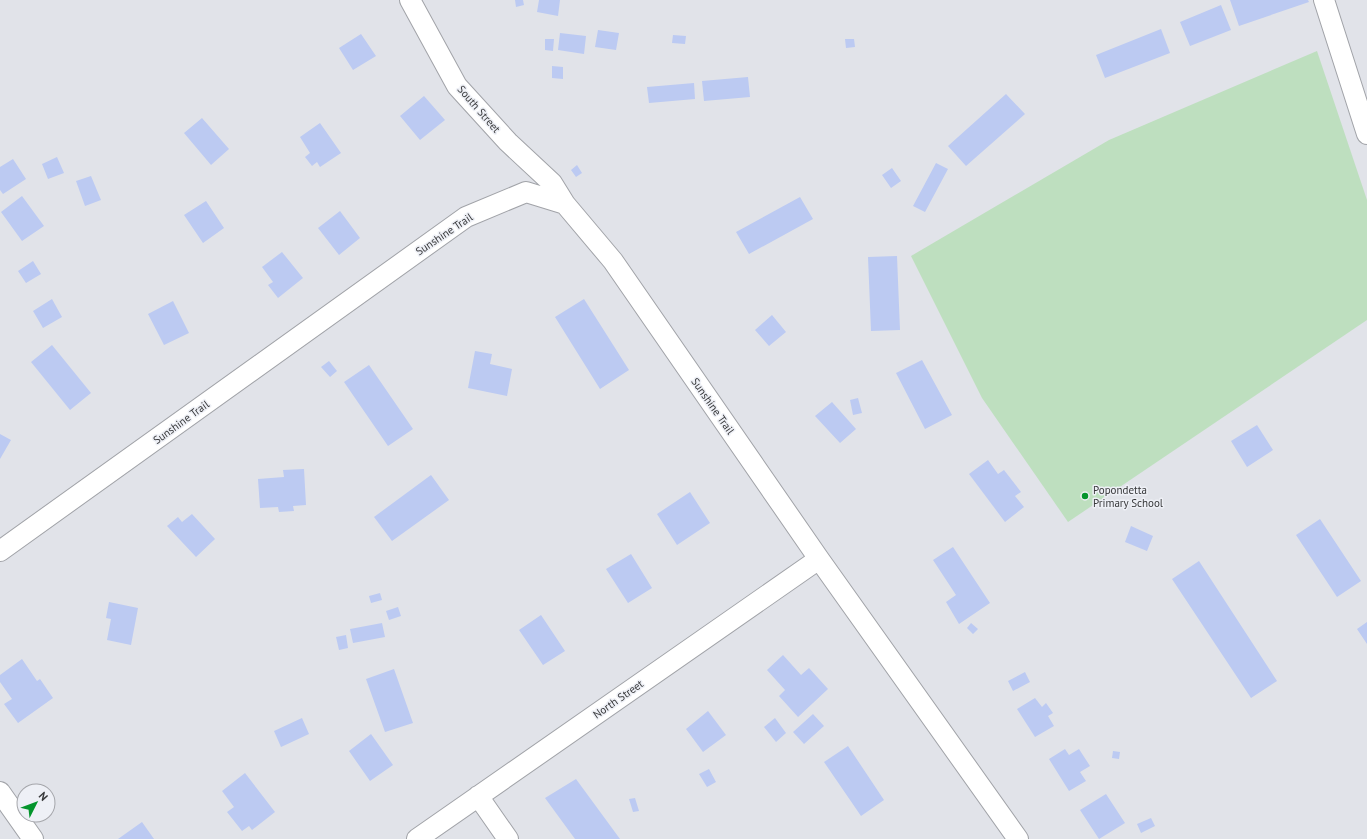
<svg xmlns="http://www.w3.org/2000/svg" width="1367" height="839" font-family="'PT Sans',sans-serif">
<style>
.green{fill:#bedfbf}
.building{fill:#bccaf2}
.lines{fill:none;stroke-linecap:round;stroke-linejoin:round}
.street-casing{stroke:#a1a3a8;stroke-width:22}
.street{stroke:#fff;stroke-width:20}
.poi-dot{fill:#04952c;stroke:#eef0f6;stroke-width:1.5}
.labels{text-anchor:middle;dominant-baseline:central;stroke-width:3;stroke-linejoin:round;paint-order:stroke}
.street-label{font-size:11px;fill:#37383a;stroke:#eef0f6}
.poi-label{font-size:11px;fill:#37383a;stroke:#eef0f6;text-anchor:start}
</style>
<rect width="100%" height="100%" fill="#e1e3e9"/>
<!-- green -->
<path class="green" d="M 1317,51 L 1367,200 L 1367,320 L 1068,522 L 982,398 L 911,256 L 1109,140 Z"/>
<!-- building -->
<path class="building" d="M 515,0 L 523,0 L 524,5 L 516,7 Z
M 539,0 L 560,0 L 558,16 L 537,12 Z
M 1230,0 L 1308,0 L 1309,2 L 1239,26 Z
M 1221,5 L 1231,30 L 1190,46 L 1180,22 Z
M 1161,29 L 1170,53 L 1105,78 L 1096,55 Z
M 598,30 L 619,33 L 616,50 L 595,47 Z
M 560,33 L 586,36 L 584,54 L 558,50 Z
M 361,34 L 376,56 L 353,70 L 339,48 Z
M 673,35 L 686,36 L 685,44 L 672,43 Z
M 545,39 L 554,39 L 553,51 L 545,50 Z
M 845,39 L 854,39 L 855,47 L 846,48 Z
M 552,66 L 563,67 L 563,79 L 552,78 Z
M 748,77 L 750,97 L 704,101 L 702,81 Z
M 694,83 L 695,99 L 649,103 L 647,87 Z
M 1006,94 L 1025,114 L 966,166 L 948,146 Z
M 424,96 L 445,120 L 420,140 L 400,116 Z
M 202,118 L 229,149 L 211,165 L 184,133 Z
M 320,123 L 341,153 L 320,167 L 317,162 L 312,166 L 305,157 L 310,153 L 300,137 Z
M 57,157 L 64,173 L 48,179 L 42,164 Z
M 13,159 L 26,179 L 3,194 L 0,190 L 0,167 Z
M 936,163 L 948,169 L 925,212 L 913,206 Z
M 577,165 L 582,173 L 576,177 L 571,170 Z
M 892,168 L 901,181 L 891,188 L 882,175 Z
M 91,176 L 101,200 L 85,206 L 76,181 Z
M 22,196 L 44,226 L 22,241 L 1,212 Z
M 800,197 L 813,219 L 749,254 L 736,232 Z
M 206,201 L 224,228 L 203,243 L 184,215 Z
M 340,211 L 360,238 L 339,255 L 318,228 Z
M 282,252 L 303,278 L 278,298 L 268,285 L 273,282 L 262,267 Z
M 897,256 L 900,330 L 871,331 L 868,257 Z
M 33,261 L 41,274 L 26,283 L 18,271 Z
M 52,299 L 62,317 L 43,328 L 33,311 Z
M 584,299 L 629,370 L 600,389 L 555,317 Z
M 173,301 L 189,333 L 164,345 L 148,314 Z
M 772,315 L 786,332 L 769,346 L 755,330 Z
M 52,345 L 91,393 L 70,410 L 31,362 Z
M 475,351 L 492,354 L 490,364 L 512,369 L 507,396 L 468,388 Z
M 922,360 L 952,415 L 925,429 L 896,373 Z
M 329,361 L 337,371 L 330,377 L 321,367 Z
M 369,365 L 413,429 L 388,446 L 344,382 Z
M 858,398 L 862,413 L 853,415 L 850,400 Z
M 832,402 L 856,429 L 840,443 L 815,416 Z
M 1257,425 L 1273,450 L 1247,467 L 1231,441 Z
M 0,434 L 11,440 L 0,459 Z
M 988,460 L 998,474 L 1004,470 L 1021,492 L 1015,496 L 1024,507 L 1005,522 L 969,474 Z
M 304,469 L 306,505 L 293,506 L 294,511 L 279,512 L 278,507 L 260,508 L 258,479 L 284,477 L 283,470 Z
M 431,475 L 449,500 L 392,541 L 374,517 Z
M 690,492 L 710,523 L 677,545 L 657,514 Z
M 192,514 L 215,539 L 196,557 L 167,526 L 178,517 L 182,522 Z
M 1320,519 L 1361,581 L 1337,597 L 1296,535 Z
M 1131,526 L 1153,536 L 1147,551 L 1125,542 Z
M 953,547 L 990,603 L 959,624 L 946,602 L 956,595 L 933,560 Z
M 631,554 L 652,588 L 628,603 L 606,569 Z
M 1199,561 L 1277,681 L 1251,698 L 1172,579 Z
M 380,593 L 382,600 L 371,603 L 369,596 Z
M 109,602 L 138,608 L 131,645 L 107,640 L 111,619 L 106,618 Z
M 398,607 L 401,616 L 389,620 L 386,611 Z
M 541,615 L 565,651 L 543,665 L 519,630 Z
M 1367,622 L 1367,644 L 1357,629 Z
M 382,623 L 385,637 L 353,643 L 350,629 Z
M 971,623 L 978,629 L 973,634 L 967,628 Z
M 346,635 L 348,648 L 339,650 L 336,637 Z
M 783,655 L 801,675 L 809,668 L 828,689 L 798,717 L 779,696 L 785,690 L 767,670 Z
M 22,659 L 37,681 L 40,679 L 53,698 L 18,723 L 4,704 L 12,699 L 0,682 L 0,675 Z
M 394,669 L 413,723 L 385,732 L 366,679 Z
M 1025,672 L 1030,682 L 1013,691 L 1008,681 Z
M 1035,698 L 1042,707 L 1046,703 L 1053,713 L 1048,716 L 1054,726 L 1035,737 L 1017,709 Z
M 708,711 L 726,735 L 703,752 L 686,729 Z
M 813,714 L 824,726 L 804,744 L 793,732 Z
M 302,718 L 309,734 L 281,747 L 274,731 Z
M 775,718 L 786,733 L 776,742 L 764,727 Z
M 371,734 L 393,765 L 370,781 L 349,751 Z
M 848,746 L 884,800 L 861,816 L 824,762 Z
M 1065,749 L 1069,755 L 1079,749 L 1090,766 L 1080,772 L 1086,781 L 1069,791 L 1049,759 Z
M 1113,751 L 1120,752 L 1119,759 L 1112,758 Z
M 709,769 L 716,782 L 707,787 L 699,774 Z
M 245,773 L 275,812 L 252,830 L 249,826 L 242,831 L 227,812 L 234,807 L 222,791 Z
M 576,779 L 620,839 L 575,839 L 545,798 Z
M 1106,794 L 1125,823 L 1099,839 L 1080,810 Z
M 635,798 L 639,811 L 633,812 L 629,799 Z
M 1151,818 L 1155,826 L 1141,833 L 1137,824 Z
M 142,822 L 154,839 L 118,839 Z"/>
<g class="lines">
<!-- street casing -->
<g class="street-casing">
<path id="street" d="M 410,0 L 457,86 L 508,142 L 552,183 L 565,204
M 1324,0 L 1367,134
M 0,551 L 466,217 L 526,192 L 565,204 L 613,261 L 819,559 L 1018,839
M 0,792 L 33,839
M 478,796 L 508,839
M 417,839 L 819,559"/>
</g>
<!-- street -->
<use href="#street" class="street"/>
</g>
<!-- markers -->
<circle class="poi-dot" cx="1085" cy="496" r="4"/>
<g class="labels">
<!-- street labels -->
<g class="street-label">
<text transform="translate(479 109) rotate(49)">South Street</text>
<text transform="translate(444 234) rotate(-34)">Sunshine Trail</text>
<text transform="translate(713 406) rotate(55)">Sunshine Trail</text>
<text transform="translate(181 422) rotate(-36)">Sunshine Trail</text>
<text transform="translate(618 699) rotate(-35)">North Street</text>
</g>
<!-- poi labels -->
<g class="poi-label">
<text x="1093" y="490">Popondetta<tspan x="1093" dy="13">Primary School</tspan></text>
</g>
</g>
<!-- north arrow -->
<g transform="translate(36 803) rotate(48)"><circle r="19" fill="#eef0f6" stroke="#a5a6ab"/>
<path d="M0-3L7 15L0 10L-7 15Z" fill="#04952c"/>
<text y="-6" font-size="11" font-weight="bold" text-anchor="middle" fill="#37383a">N</text>
</g>
</svg>
